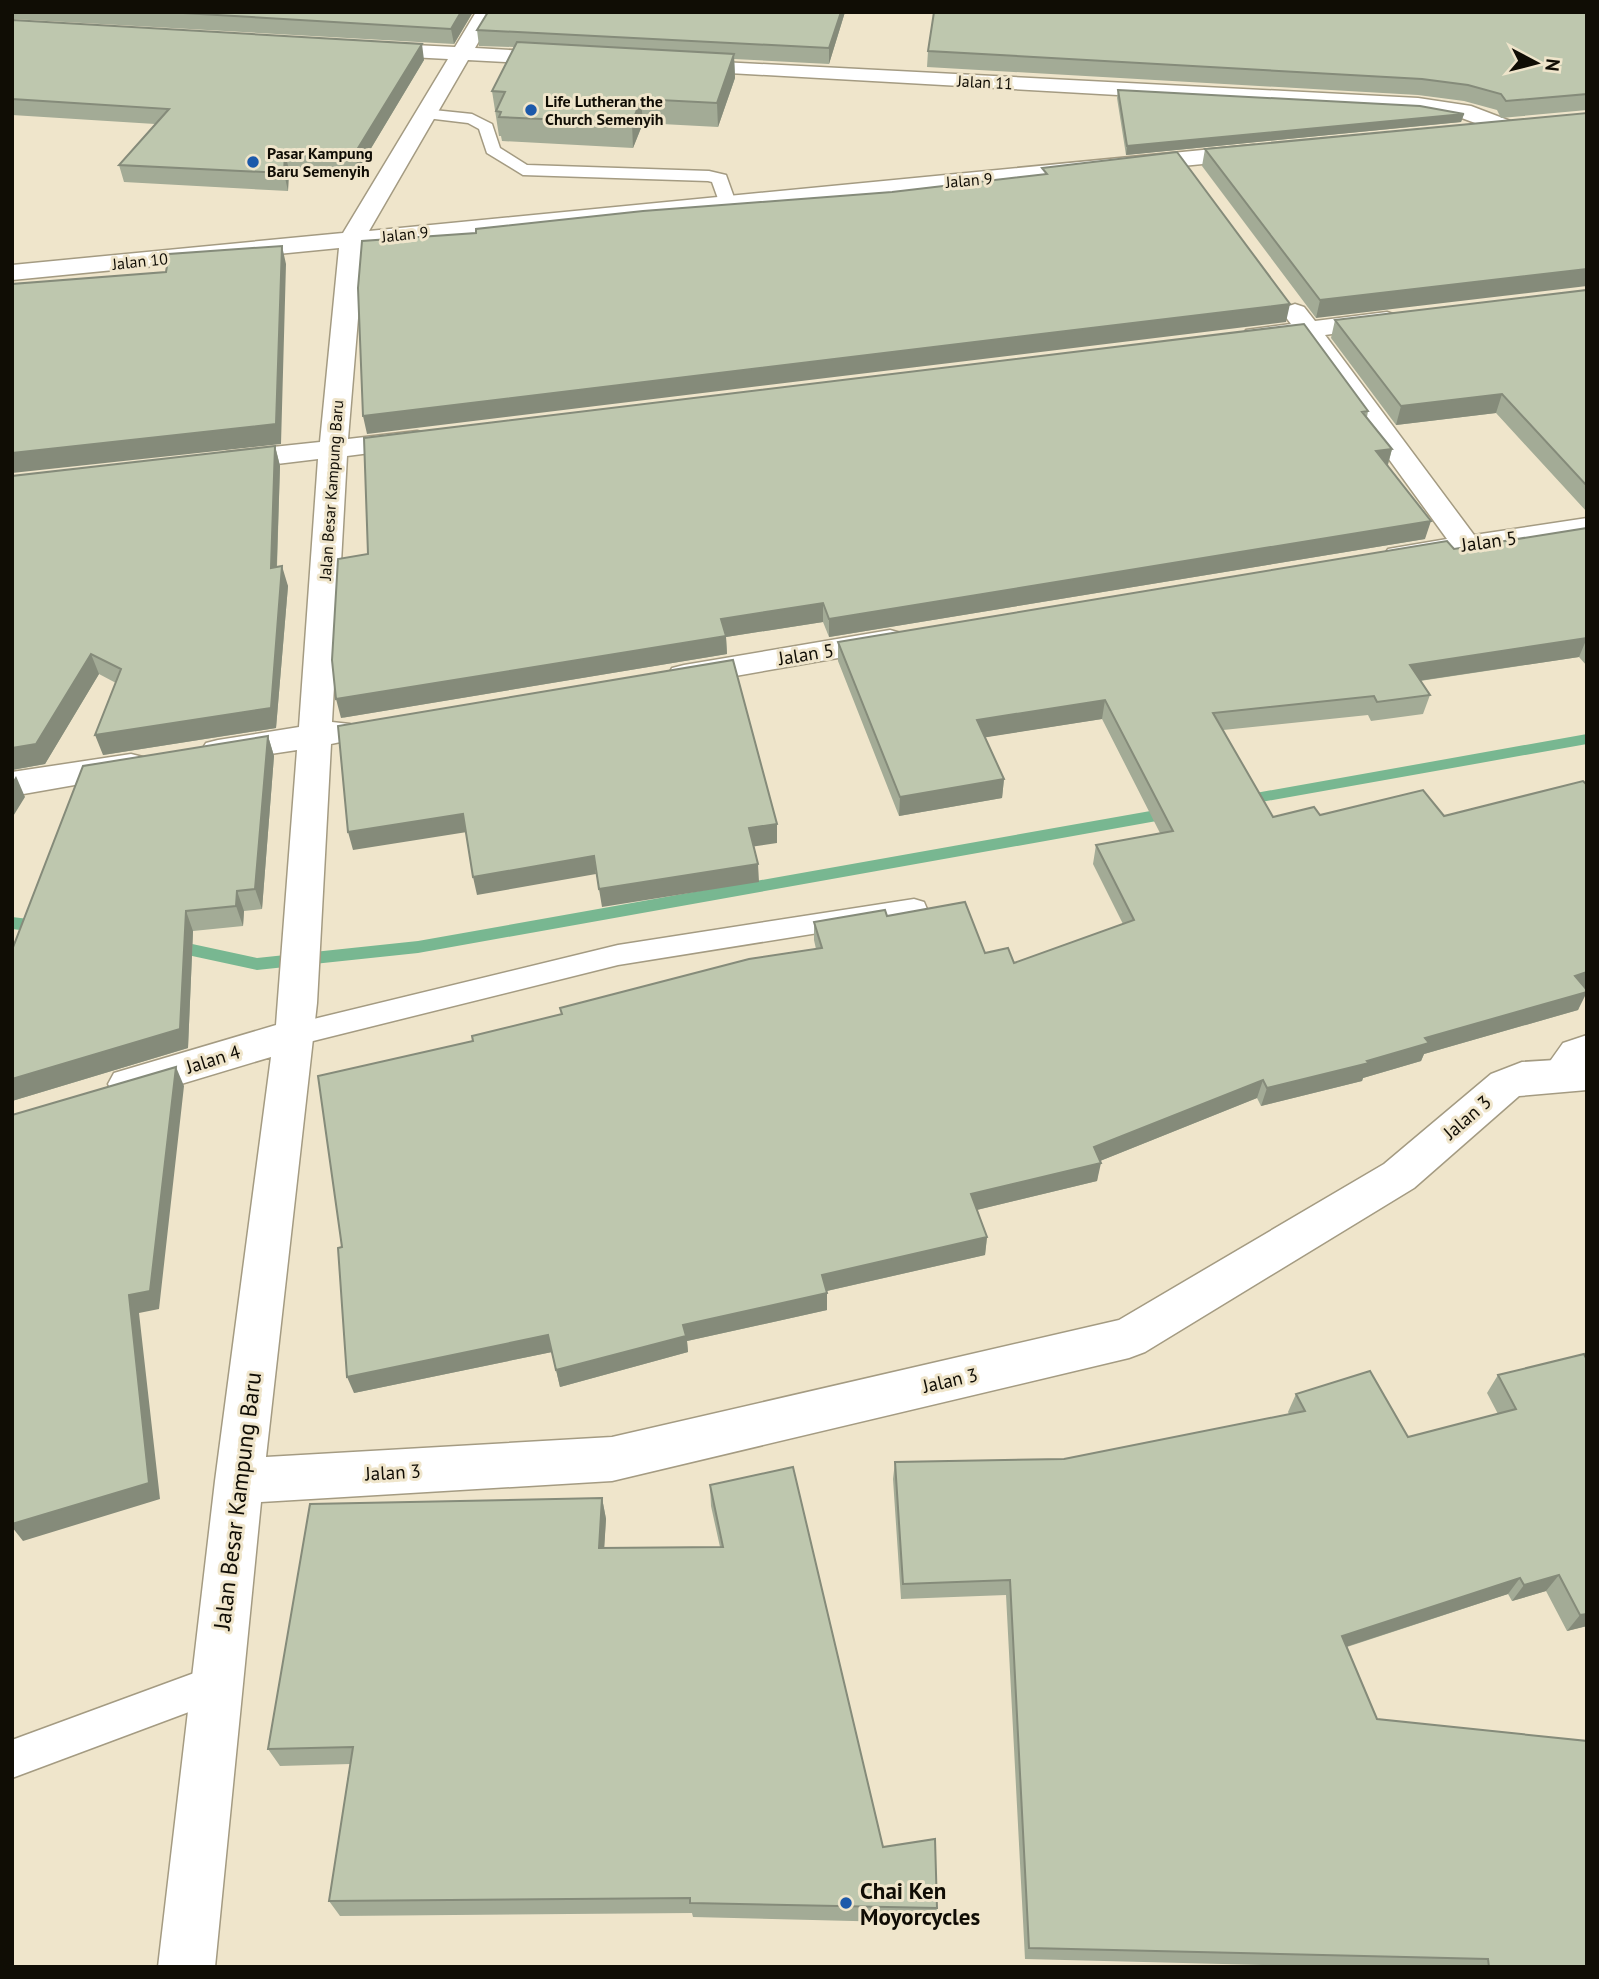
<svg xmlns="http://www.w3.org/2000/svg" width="1599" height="1979" font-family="'PT Sans',sans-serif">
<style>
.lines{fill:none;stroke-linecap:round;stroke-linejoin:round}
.stream{fill:#78b791;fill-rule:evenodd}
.lane-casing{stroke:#a49b82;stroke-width:3}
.street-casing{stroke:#a49b82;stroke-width:3}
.lane{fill:#fff;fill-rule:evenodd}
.street{fill:#fff;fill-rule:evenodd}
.wall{fill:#a3ab96}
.shaded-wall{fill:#858b7a}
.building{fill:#bec7ae;stroke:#858b7a;stroke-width:2}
.poi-dot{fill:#1c59aa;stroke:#efe5cb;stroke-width:2.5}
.labels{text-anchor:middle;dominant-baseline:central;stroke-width:6;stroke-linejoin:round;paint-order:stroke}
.far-street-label{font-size:16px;fill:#100d05;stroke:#efe5cb}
.far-poi-label{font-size:16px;font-weight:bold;fill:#100d05;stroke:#efe5cb;text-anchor:start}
.street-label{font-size:19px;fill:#100d05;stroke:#efe5cb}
.near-street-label{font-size:23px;fill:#100d05;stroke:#efe5cb}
.near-poi-label{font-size:23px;font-weight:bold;fill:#100d05;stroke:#efe5cb;text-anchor:start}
</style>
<rect width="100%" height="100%" fill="#efe5cb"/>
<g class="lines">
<!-- stream -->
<path class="stream" d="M 1587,734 L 1587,744 L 1239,806 L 1231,801 L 1239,796 Z
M 1173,807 L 1181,813 L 1179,817 L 418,953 L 257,970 L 169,951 L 163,949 L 160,945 L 163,941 L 169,939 L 257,958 L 418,941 Z
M 12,917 L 45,921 L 53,927 L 45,933 L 12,929 Z"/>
<!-- lane casing -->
<g class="lane-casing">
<path id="lane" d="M 424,109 L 472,114 L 492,124 L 500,148 L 527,165 L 709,171 L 726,175 L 736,203 L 727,208 L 721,207 L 712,182 L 708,181 L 523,175 L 487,153 L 479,129 L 468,123 L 418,117 L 416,114 L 418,111 Z
M 914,899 L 924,902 L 927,909 L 924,916 L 618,965 L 293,1046 L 283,1043 L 279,1035 L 283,1027 L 293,1024 L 618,945 Z
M 1587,1035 C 1587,1041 1589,1053 1586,1058 C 1577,1073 1564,1088 1546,1082 L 1541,1074 L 1563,1043 Z
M 216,1665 L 229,1671 L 235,1684 L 229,1697 L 12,1778 L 12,1740 Z"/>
</g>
<!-- street casing -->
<g class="street-casing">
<path id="street" d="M 476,12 L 496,12 L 475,48 L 563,53 L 570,55 L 573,59 L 570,63 L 563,65 L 468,60 L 369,231 L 1254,145 L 1262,147 L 1265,152 L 1262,157 L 1254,159 L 364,246 L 348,439 L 417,431 L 427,433 L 431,439 L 427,445 L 417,447 L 347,456 L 332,722 L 350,724 L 355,732 L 350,740 L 331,744 L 317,1003 L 266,1457 L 612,1437 L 1119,1320 L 1384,1164 L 1491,1074 L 1522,1062 L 1587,1058 L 1587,1090 L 1519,1096 L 1414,1188 L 1145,1352 L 1129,1358 L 612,1481 L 261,1502 L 215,1967 L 158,1967 L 215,1481 L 271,1057 L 128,1100 L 114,1095 L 108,1084 L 114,1073 L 276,1025 L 297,750 L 218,762 L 206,759 L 201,751 L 206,743 L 218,740 L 299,727 L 318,459 L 227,470 L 217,467 L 213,461 L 217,455 L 227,452 L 320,442 L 339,248 L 12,280 L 12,265 L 343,233 L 448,59 L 372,55 L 365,53 L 362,49 L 365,45 L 372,43 L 455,47 Z
M 683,60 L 1418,98 L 1471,106 L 1513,122 L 1516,127 L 1513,132 L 1505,134 L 1459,117 L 1418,112 L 676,70 L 672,66 L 676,62 Z
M 1295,304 L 1304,307 L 1315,321 L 1387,312 L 1396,315 L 1400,320 L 1396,325 L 1325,335 L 1474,535 L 1587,518 L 1587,536 L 1399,564 L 1388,561 L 1384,555 L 1388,549 L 1447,539 L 1301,338 L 1255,344 L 1246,342 L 1242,336 L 1246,330 L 1291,324 L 1282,312 L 1286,307 Z
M 890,630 L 901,633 L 906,640 L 901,647 L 684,685 L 672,682 L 668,675 L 672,668 L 684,665 Z
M 131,754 L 143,757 L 148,765 L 143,773 L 12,796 L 12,772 Z"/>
</g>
<!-- lane -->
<use href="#lane" class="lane"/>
<!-- street -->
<use href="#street" class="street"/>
</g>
<!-- wall -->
<path class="wall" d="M 12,12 L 473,12 L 454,44 L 12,19 Z
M 488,12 L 845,12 L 829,64 L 734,59 L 735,78 L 718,127 L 643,123 L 633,148 L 502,141 L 501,136 L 499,136 L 492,91 L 514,47 L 479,46 L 477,30 Z
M 1587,12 L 1587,110 L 1501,118 L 1497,110 L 1464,101 L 1418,95 L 927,67 L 928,51 Z
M 12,20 L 424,60 L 358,170 L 289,170 L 288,191 L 124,182 L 119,165 L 155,124 L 12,115 Z
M 1118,90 L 1464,114 L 1461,122 L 1126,155 L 1117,98 Z
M 1587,113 L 1316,318 L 1202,166 L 1205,149 Z
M 1587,290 L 1587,512 L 1496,413 L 1396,425 L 1331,338 L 1335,320 Z
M 1368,411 L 1367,417 L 1392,449 L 1388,465 L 1425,539 L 829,637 L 823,622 L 726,637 L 727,654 L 341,718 Z
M 275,446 L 280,466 L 277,567 L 288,586 L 276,728 L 103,755 L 116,683 L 99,674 L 45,764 L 12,770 L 12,476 Z
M 1587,528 L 1587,666 L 1579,657 L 1420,681 L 1430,695 L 1423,714 L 1371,721 L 1368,715 L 1223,730 L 1273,817 L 1320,815 L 1444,816 L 1587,785 L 1587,988 L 1585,989 L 1578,1010 L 1424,1054 L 1421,1061 L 1363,1078 L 1362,1081 L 1261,1106 L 1257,1098 L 1100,1161 L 1097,1181 L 977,1210 L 987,1237 L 985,1255 L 827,1291 L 827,1310 L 687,1341 L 688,1352 L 560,1387 L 552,1352 L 354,1393 L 342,1247 L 473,1041 L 561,1014 L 560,1008 L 816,949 L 814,940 L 814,922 L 887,916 L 1014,963 L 1123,924 L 1093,864 L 1096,845 L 1160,833 L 1102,719 L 985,737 L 1004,779 L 1002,798 L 899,816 L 838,661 L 838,642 L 1454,549 Z
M 268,736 L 274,756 L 262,909 L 244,911 L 243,926 L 193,931 L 188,1048 L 12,1101 Z
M 1584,1354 L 1587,1626 L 1567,1631 L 1546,1591 L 1512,1601 L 1508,1594 L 1347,1647 L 1377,1719 L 1587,1967 L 1344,1967 L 1025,1959 L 1006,1595 L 901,1599 L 893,1479 L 895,1462 L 1064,1459 L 1289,1414 L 1288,1412 L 1296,1394 L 1408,1437 L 1498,1414 L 1487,1393 L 1498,1375 Z
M 710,1485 L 883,1847 L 937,1908 L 934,1923 L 693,1917 L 692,1913 L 340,1916 L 329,1901 L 350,1764 L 280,1766 L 268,1749 L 602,1498 L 606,1519 L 604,1548 L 720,1547 L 711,1506 Z"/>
<!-- shaded-wall -->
<path class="shaded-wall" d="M 461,12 L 473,12 L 454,44 L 451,29 Z
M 841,12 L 845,12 L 829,64 L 829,48 Z
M 422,44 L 424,60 L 358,170 L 355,153 Z
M 734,54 L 735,78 L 718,127 L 717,103 Z
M 641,99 L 643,123 L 633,148 L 632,123 Z
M 1464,114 L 1461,122 L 1126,155 L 1127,146 Z
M 285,153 L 289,170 L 288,191 L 284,173 Z
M 282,246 L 286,264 L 281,444 L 12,473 L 12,453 Z
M 1587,269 L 1587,286 L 1316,318 L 1320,300 Z
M 1290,304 L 1286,322 L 367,434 L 363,416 Z
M 1502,394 L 1496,413 L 1396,425 L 1401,406 Z
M 275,446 L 280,466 L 276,588 L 271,568 Z
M 1392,449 L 1387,467 L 1376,451 Z
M 1431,521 L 1425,539 L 829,637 L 829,619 Z
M 282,566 L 288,586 L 276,728 L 103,755 L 95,735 Z
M 823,603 L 823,622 L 726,637 L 727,654 L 341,718 L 336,699 L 721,619 Z
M 1587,638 L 1579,657 L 1404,683 L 1410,665 Z
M 91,654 L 99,674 L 45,764 L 12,770 L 12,748 Z
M 1105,700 L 1102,719 L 975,739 L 977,720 Z
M 268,736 L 274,756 L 262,909 L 255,889 Z
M 16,776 L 25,797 L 12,818 L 12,783 Z
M 1004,779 L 1002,798 L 899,816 L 900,797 Z
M 463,814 L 467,832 L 353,850 L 348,832 Z
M 777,824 L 777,843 L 750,847 L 749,828 Z
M 594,856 L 596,874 L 477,895 L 473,877 Z
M 758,864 L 759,882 L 602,907 L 599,889 Z
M 237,891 L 244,911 L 243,926 L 236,906 Z
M 186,911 L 193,931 L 188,1048 L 12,1101 L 12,1079 Z
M 1587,972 L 1587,988 L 1565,994 L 1575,976 Z
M 1587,992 L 1578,1010 L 1424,1054 L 1421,1061 L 1363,1078 L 1362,1081 L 1261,1106 L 1267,1088 L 1367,1061 L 1425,1038 Z
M 176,1067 L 184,1086 L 159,1309 L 139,1313 L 160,1499 L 23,1541 L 12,1527 L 12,1524 L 129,1295 Z
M 1263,1080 L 1257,1098 L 1090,1165 L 1094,1147 Z
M 1101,1163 L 1097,1181 L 968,1212 L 971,1194 Z
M 987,1237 L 985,1255 L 822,1292 L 822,1275 Z
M 827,1293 L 827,1310 L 687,1341 L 688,1352 L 560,1387 L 556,1370 L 683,1325 Z
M 548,1335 L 552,1352 L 354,1393 L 347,1377 Z
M 602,1498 L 606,1519 L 603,1568 L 599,1548 Z
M 1559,1575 L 1546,1591 L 1512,1601 L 1524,1585 Z
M 1520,1578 L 1508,1594 L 1333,1651 L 1342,1636 Z
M 1587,1614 L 1587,1626 L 1567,1631 L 1580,1615 Z"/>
<!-- building -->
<path class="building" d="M 166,12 L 461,12 L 451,29 Z
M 488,12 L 841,12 L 829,48 L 477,30 Z
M 934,12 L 1587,12 L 1587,94 L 1506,101 L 1501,94 L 1468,85 L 1422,79 L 928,51 Z
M 12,20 L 422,44 L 355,153 L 285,153 L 284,173 L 119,165 L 169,109 L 12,99 Z
M 517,42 L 734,54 L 717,103 L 641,99 L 632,123 L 499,117 L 501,112 L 496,111 L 505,92 L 492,91 Z
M 1118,90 L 1420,106 L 1464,114 L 1127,146 Z
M 1587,113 L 1587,269 L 1320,300 L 1205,149 Z
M 1177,152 L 1290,304 L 363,416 L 358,288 L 362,241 L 476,233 L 476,229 L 643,211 L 892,192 L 1047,174 L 1042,168 Z
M 282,246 L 276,424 L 12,453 L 12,284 L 166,272 L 169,254 Z
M 1587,290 L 1587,486 L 1502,394 L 1401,406 L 1335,320 Z
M 1304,324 L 1368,411 L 1362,412 L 1392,449 L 1376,451 L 1431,521 L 829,619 L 823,603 L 721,619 L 726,636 L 336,699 L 332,660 L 338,559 L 368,554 L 364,438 Z
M 275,446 L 271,568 L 282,566 L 271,708 L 95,735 L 121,669 L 91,654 L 36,744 L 12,748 L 12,476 Z
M 1587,528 L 1587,638 L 1410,665 L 1430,695 L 1377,702 L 1374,696 L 1213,713 L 1273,817 L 1314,807 L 1320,815 L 1423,790 L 1444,816 L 1583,781 L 1587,785 L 1587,972 L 1575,976 L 1587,990 L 1587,992 L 1425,1038 L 1429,1043 L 1367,1061 L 1369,1063 L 1267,1088 L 1263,1080 L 1094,1147 L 1101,1163 L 971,1194 L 987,1237 L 822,1275 L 827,1293 L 683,1325 L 686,1336 L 556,1370 L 548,1335 L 347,1377 L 338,1248 L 342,1247 L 318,1076 L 473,1041 L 472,1036 L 562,1014 L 560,1008 L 749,959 L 822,948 L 814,922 L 885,910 L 887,916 L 965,902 L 985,953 L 1008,948 L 1014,963 L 1134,920 L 1096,845 L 1173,831 L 1105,700 L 977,720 L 1004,779 L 900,797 L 838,642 L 1447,541 L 1454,549 Z
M 733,660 L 777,824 L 749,828 L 758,864 L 599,889 L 594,856 L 473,877 L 463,814 L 348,832 L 338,726 Z
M 268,736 L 255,889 L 237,891 L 236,906 L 186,911 L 180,1029 L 12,1079 L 12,950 L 83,766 Z
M 176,1067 L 150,1291 L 129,1295 L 149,1483 L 12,1524 L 12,1115 Z
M 1584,1354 L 1587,1360 L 1587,1614 L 1580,1615 L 1559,1575 L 1524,1585 L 1520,1578 L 1342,1636 L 1377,1719 L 1587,1741 L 1587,1967 L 1489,1967 L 1488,1959 L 1029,1948 L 1010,1580 L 903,1584 L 895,1462 L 1064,1459 L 1305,1411 L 1296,1394 L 1370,1371 L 1408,1437 L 1516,1409 L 1498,1375 Z
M 793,1467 L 883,1847 L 935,1839 L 937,1908 L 690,1903 L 690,1898 L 329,1901 L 353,1747 L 268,1749 L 310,1504 L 602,1498 L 599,1548 L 723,1547 L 710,1485 Z"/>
<!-- markers -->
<g class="poi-dot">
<circle cx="531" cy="110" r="7"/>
<circle cx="253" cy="162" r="7"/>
<circle cx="846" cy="1903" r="7"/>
</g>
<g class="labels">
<!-- far-street labels -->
<g class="far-street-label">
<text transform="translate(985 82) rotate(3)">Jalan 11</text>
<text transform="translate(969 180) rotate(-5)">Jalan 9</text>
<text transform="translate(405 234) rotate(-6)">Jalan 9</text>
<text transform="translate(140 261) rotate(-6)">Jalan 10</text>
<text transform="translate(331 490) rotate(-86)">Jalan Besar Kampung Baru</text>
</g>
<!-- far-poi labels -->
<g class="far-poi-label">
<text x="545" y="101">Life Lutheran the<tspan x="545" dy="18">Church Semenyih</tspan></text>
<text x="267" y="153">Pasar Kampung<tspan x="267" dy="18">Baru Semenyih</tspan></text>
</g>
<!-- street labels -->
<g class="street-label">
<text transform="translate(1489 541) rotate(-8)">Jalan 5</text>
<text transform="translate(806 654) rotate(-9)">Jalan 5</text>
<text transform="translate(213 1059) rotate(-17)">Jalan 4</text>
<text transform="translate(1467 1117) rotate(-41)">Jalan 3</text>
<text transform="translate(950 1380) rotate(-13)">Jalan 3</text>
<text transform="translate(393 1472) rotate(-3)">Jalan 3</text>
</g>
<!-- near-street labels -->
<g class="near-street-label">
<text transform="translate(237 1501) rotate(-83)">Jalan Besar Kampung Baru</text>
</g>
<!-- near-poi labels -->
<g class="near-poi-label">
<text x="860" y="1890">Chai Ken<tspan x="860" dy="26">Moyorcycles</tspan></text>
</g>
</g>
<!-- border -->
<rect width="1599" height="1979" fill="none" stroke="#100d05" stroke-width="28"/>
<!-- north arrow -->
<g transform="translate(1536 63) rotate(97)" stroke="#efe5cb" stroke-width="5" paint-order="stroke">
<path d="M0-5L12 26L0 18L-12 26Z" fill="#100d05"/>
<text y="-10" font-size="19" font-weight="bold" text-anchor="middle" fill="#100d05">N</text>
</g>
</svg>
